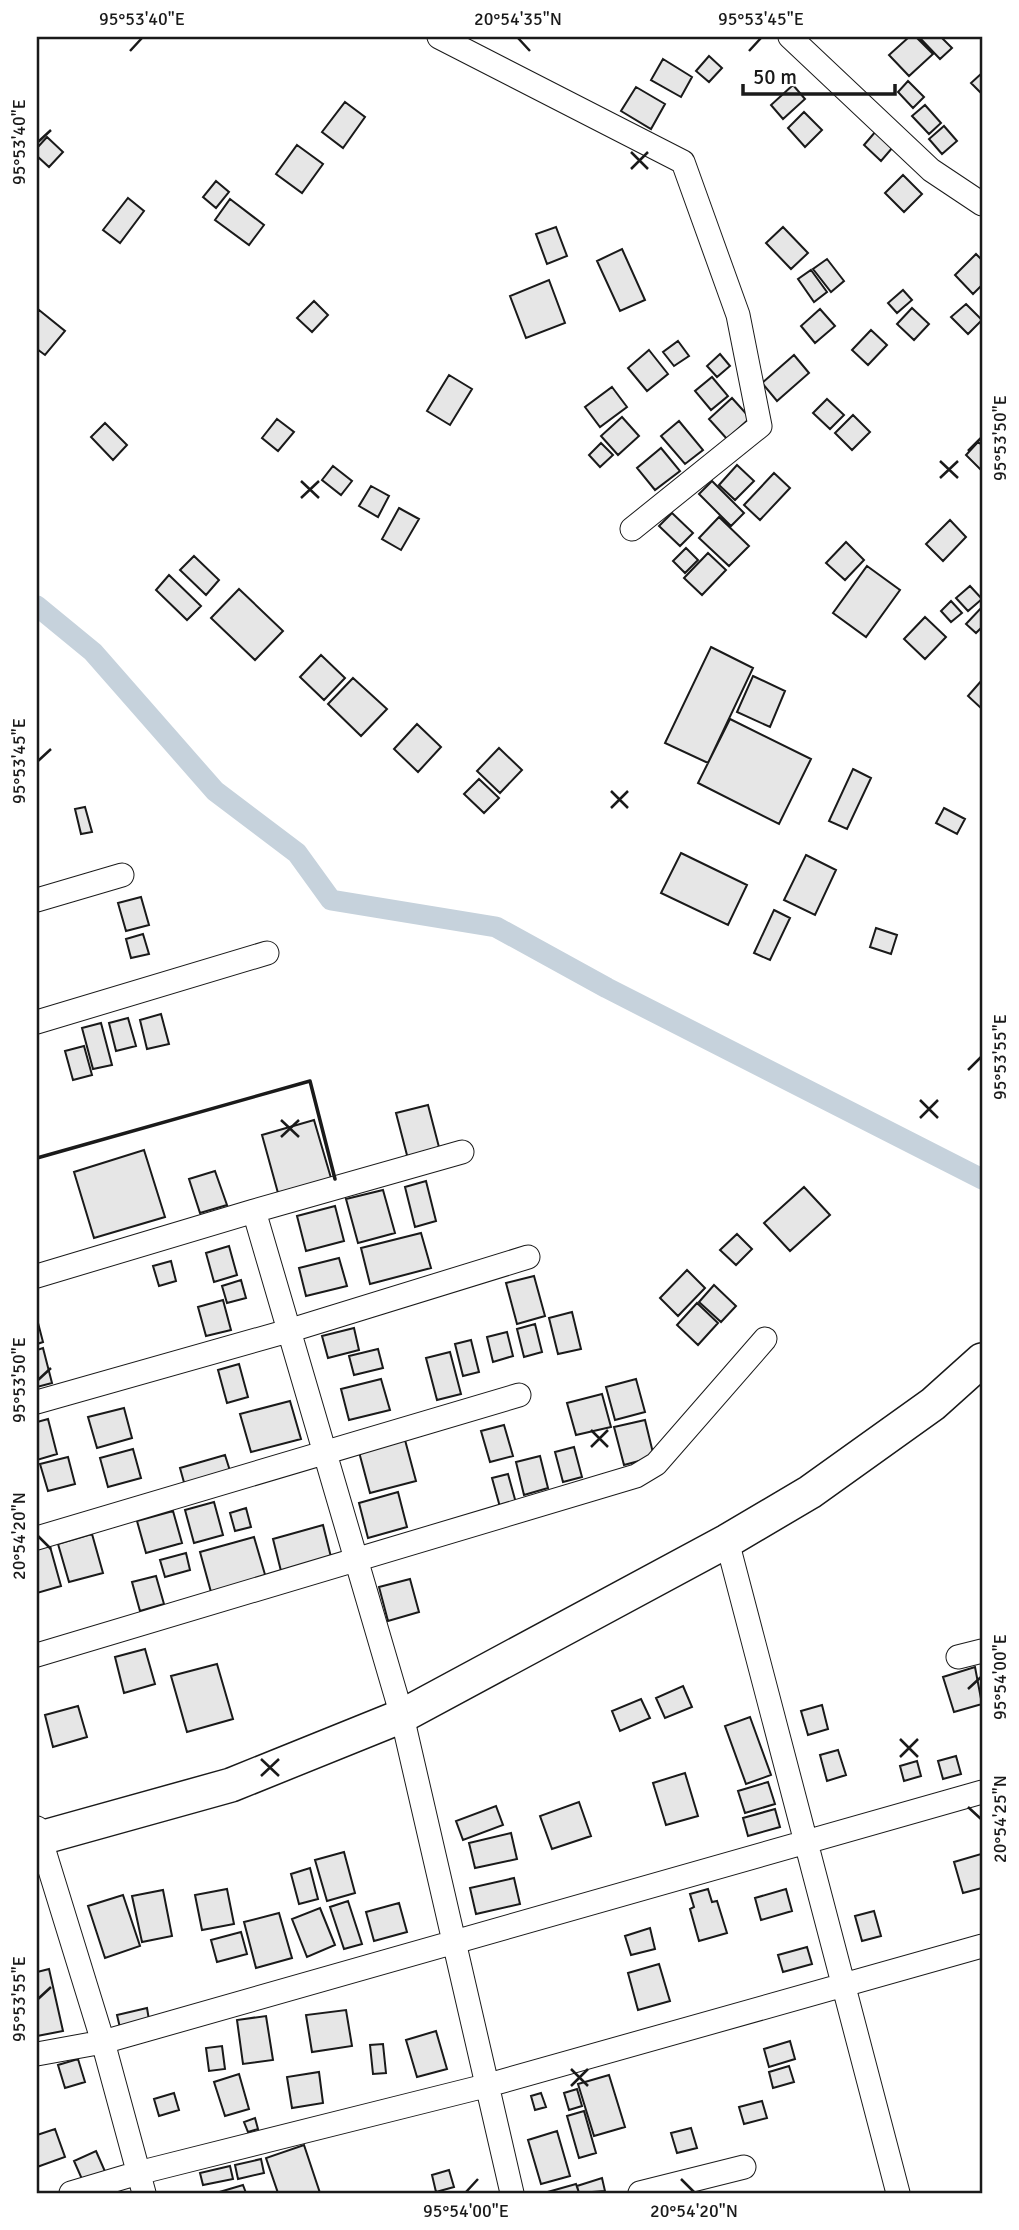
<svg xmlns="http://www.w3.org/2000/svg" width="1019" height="2230" font-family="Signika,sans-serif">
<style>
.lines{fill:none;stroke-linecap:round;stroke-linejoin:round}
.canal{stroke:#c6d2dc;stroke-width:21}
.building{fill:#e6e6e6;stroke:#1a1a1a;stroke-width:2}
.minor-casing{stroke:#1a1a1a;stroke-width:25}
.highway-casing{stroke:#1a1a1a;stroke-width:36}
.minor{stroke:#fff;stroke-width:23}
.highway{stroke:#fff;stroke-width:33}
.wall{stroke:#1a1a1a;stroke-width:3.5}
.ticks{fill:none;stroke:#1a1a1a;stroke-width:2.5}
.neatline{fill:none;stroke:#1a1a1a;stroke-width:2.5}
.ticks-label{font-size:18px;text-anchor:middle;fill:#1a1a1a}
</style>
<rect width="100%" height="100%" fill="#fff"/>
<g class="lines">
<!-- canal -->
<path class="canal" d="M 37,606 L 93,652 L 215,791 L 297,853 L 331,900 L 496,927 L 607,988 L 982,1179"/>
</g>
<!-- building -->
<path class="building" d="M 909,37 L 916,37 L 933,54 L 909,76 L 889,55 Z
M 919,37 L 941,37 L 952,48 L 940,59 Z
M 709,56 L 722,68 L 709,82 L 696,71 Z
M 663,59 L 692,77 L 681,97 L 651,80 Z
M 982,73 L 982,94 L 971,83 Z
M 908,81 L 924,97 L 913,108 L 898,92 Z
M 793,85 L 805,99 L 783,119 L 771,105 Z
M 636,87 L 665,104 L 651,129 L 621,111 Z
M 345,102 L 365,117 L 343,148 L 322,132 Z
M 925,105 L 941,123 L 929,134 L 912,116 Z
M 804,112 L 822,130 L 805,147 L 788,128 Z
M 944,126 L 957,141 L 942,154 L 929,139 Z
M 876,131 L 893,147 L 881,161 L 864,145 Z
M 47,137 L 63,152 L 49,167 L 37,156 L 37,148 Z
M 297,145 L 323,164 L 302,193 L 276,174 Z
M 903,175 L 922,194 L 904,212 L 885,193 Z
M 216,181 L 229,192 L 216,208 L 203,197 Z
M 128,198 L 144,211 L 120,243 L 103,230 Z
M 230,199 L 264,225 L 249,245 L 215,220 Z
M 556,227 L 567,256 L 547,264 L 536,234 Z
M 783,227 L 808,253 L 791,269 L 766,243 Z
M 622,249 L 645,300 L 620,311 L 597,261 Z
M 976,254 L 982,260 L 982,285 L 973,294 L 955,275 Z
M 827,259 L 844,281 L 831,292 L 813,269 Z
M 811,270 L 827,292 L 814,302 L 798,279 Z
M 549,280 L 565,323 L 526,338 L 510,296 Z
M 903,290 L 912,300 L 897,313 L 888,303 Z
M 314,301 L 328,315 L 312,332 L 297,318 Z
M 966,304 L 982,320 L 968,334 L 951,317 Z
M 912,308 L 929,324 L 914,340 L 897,324 Z
M 820,309 L 835,326 L 815,343 L 801,326 Z
M 39,310 L 65,331 L 45,355 L 37,349 L 37,313 Z
M 871,330 L 887,345 L 868,365 L 852,350 Z
M 678,341 L 689,356 L 674,366 L 663,352 Z
M 649,350 L 668,374 L 647,391 L 628,368 Z
M 720,354 L 730,366 L 717,377 L 707,366 Z
M 794,355 L 809,373 L 777,401 L 762,383 Z
M 449,375 L 472,389 L 450,425 L 427,411 Z
M 712,377 L 728,396 L 711,410 L 695,391 Z
M 612,387 L 627,407 L 600,427 L 585,407 Z
M 732,398 L 750,418 L 727,439 L 709,419 Z
M 827,399 L 844,415 L 830,429 L 813,413 Z
M 853,415 L 870,432 L 852,450 L 835,433 Z
M 622,417 L 639,436 L 618,455 L 601,436 Z
M 277,419 L 294,432 L 278,451 L 262,438 Z
M 679,421 L 703,450 L 685,464 L 661,436 Z
M 105,423 L 127,445 L 113,460 L 91,437 Z
M 978,442 L 982,445 L 981,470 L 966,455 Z
M 601,443 L 613,455 L 600,467 L 589,455 Z
M 661,448 L 680,471 L 655,490 L 637,468 Z
M 737,465 L 754,481 L 735,500 L 719,485 Z
M 333,466 L 352,481 L 341,495 L 322,480 Z
M 774,473 L 790,488 L 760,520 L 744,505 Z
M 712,481 L 744,513 L 731,526 L 699,494 Z
M 371,486 L 389,496 L 378,517 L 359,506 Z
M 399,508 L 419,519 L 401,550 L 382,539 Z
M 672,513 L 693,533 L 680,546 L 659,526 Z
M 719,517 L 749,546 L 729,566 L 699,538 Z
M 950,520 L 966,537 L 943,561 L 926,544 Z
M 846,542 L 864,560 L 845,580 L 826,563 Z
M 686,548 L 698,560 L 685,573 L 673,561 Z
M 708,553 L 726,570 L 702,595 L 684,578 Z
M 194,556 L 219,580 L 206,595 L 180,570 Z
M 867,566 L 900,590 L 866,637 L 833,613 Z
M 169,575 L 201,606 L 187,620 L 156,590 Z
M 970,586 L 982,599 L 968,611 L 956,598 Z
M 239,589 L 283,631 L 255,660 L 211,618 Z
M 951,601 L 962,613 L 951,622 L 941,611 Z
M 982,607 L 982,627 L 976,633 L 966,624 Z
M 925,617 L 946,637 L 925,659 L 904,639 Z
M 711,647 L 753,668 L 708,763 L 665,743 Z
M 321,655 L 345,678 L 324,700 L 300,677 Z
M 753,676 L 785,691 L 770,727 L 737,712 Z
M 353,678 L 387,709 L 361,736 L 328,704 Z
M 982,680 L 982,709 L 968,696 Z
M 730,719 L 811,759 L 779,824 L 698,783 Z
M 417,724 L 441,747 L 418,772 L 394,749 Z
M 499,748 L 522,770 L 500,793 L 477,771 Z
M 853,769 L 871,778 L 847,829 L 829,821 Z
M 479,779 L 499,798 L 484,813 L 464,794 Z
M 85,807 L 92,832 L 81,834 L 75,809 Z
M 944,808 L 965,819 L 957,834 L 936,823 Z
M 681,853 L 747,885 L 728,925 L 661,893 Z
M 806,855 L 836,870 L 815,915 L 784,900 Z
M 141,897 L 149,925 L 126,931 L 118,903 Z
M 774,910 L 790,918 L 770,960 L 754,953 Z
M 876,928 L 897,935 L 891,954 L 870,947 Z
M 143,934 L 149,954 L 131,958 L 126,939 Z
M 161,1014 L 169,1044 L 147,1049 L 140,1020 Z
M 128,1018 L 136,1046 L 116,1051 L 109,1023 Z
M 101,1023 L 112,1065 L 93,1069 L 82,1028 Z
M 84,1046 L 92,1075 L 73,1080 L 65,1051 Z
M 428,1105 L 440,1151 L 408,1159 L 396,1113 Z
M 314,1120 L 331,1178 L 278,1193 L 262,1135 Z
M 144,1150 L 165,1217 L 94,1238 L 74,1172 Z
M 215,1171 L 227,1205 L 200,1213 L 189,1179 Z
M 426,1181 L 436,1221 L 415,1227 L 405,1187 Z
M 804,1187 L 830,1215 L 790,1251 L 764,1223 Z
M 383,1190 L 395,1233 L 358,1243 L 346,1199 Z
M 335,1206 L 344,1241 L 306,1251 L 297,1216 Z
M 421,1233 L 431,1268 L 370,1284 L 361,1248 Z
M 737,1234 L 752,1249 L 736,1265 L 720,1250 Z
M 229,1246 L 237,1275 L 214,1282 L 206,1253 Z
M 339,1258 L 347,1286 L 306,1296 L 299,1268 Z
M 171,1261 L 176,1281 L 159,1286 L 153,1266 Z
M 687,1270 L 705,1288 L 678,1316 L 660,1298 Z
M 534,1276 L 545,1316 L 517,1324 L 506,1283 Z
M 241,1280 L 246,1298 L 227,1303 L 222,1286 Z
M 714,1285 L 736,1306 L 721,1322 L 699,1302 Z
M 223,1300 L 231,1330 L 206,1336 L 198,1307 Z
M 697,1303 L 718,1323 L 698,1345 L 677,1325 Z
M 572,1312 L 581,1349 L 558,1354 L 549,1318 Z
M 37,1319 L 43,1342 L 37,1344 Z
M 535,1324 L 542,1352 L 524,1357 L 517,1329 Z
M 354,1328 L 359,1350 L 328,1358 L 322,1336 Z
M 507,1332 L 513,1356 L 493,1362 L 487,1337 Z
M 471,1340 L 479,1372 L 463,1376 L 455,1344 Z
M 43,1348 L 52,1383 L 37,1387 L 37,1350 Z
M 378,1349 L 383,1368 L 354,1375 L 349,1356 Z
M 450,1352 L 461,1394 L 437,1400 L 426,1358 Z
M 239,1364 L 248,1397 L 227,1403 L 218,1370 Z
M 381,1379 L 390,1410 L 349,1420 L 341,1389 Z
M 636,1379 L 645,1412 L 615,1420 L 606,1387 Z
M 602,1394 L 611,1427 L 576,1435 L 567,1403 Z
M 290,1401 L 301,1439 L 251,1452 L 240,1414 Z
M 124,1408 L 132,1438 L 97,1448 L 88,1417 Z
M 48,1419 L 57,1454 L 37,1460 L 37,1422 Z
M 645,1420 L 654,1457 L 624,1465 L 614,1427 Z
M 504,1425 L 513,1456 L 490,1462 L 481,1431 Z
M 405,1440 L 416,1481 L 370,1493 L 359,1452 Z
M 574,1447 L 582,1477 L 563,1482 L 555,1452 Z
M 133,1449 L 141,1478 L 108,1487 L 100,1458 Z
M 225,1455 L 231,1474 L 185,1486 L 180,1468 Z
M 540,1456 L 548,1488 L 524,1495 L 516,1462 Z
M 68,1457 L 75,1484 L 48,1491 L 40,1464 Z
M 508,1474 L 516,1503 L 500,1507 L 492,1478 Z
M 398,1492 L 407,1527 L 368,1538 L 359,1503 Z
M 214,1502 L 223,1535 L 194,1543 L 185,1510 Z
M 246,1508 L 251,1527 L 235,1531 L 230,1513 Z
M 173,1511 L 182,1543 L 146,1553 L 137,1521 Z
M 323,1525 L 331,1557 L 281,1571 L 273,1539 Z
M 92,1534 L 103,1573 L 69,1582 L 58,1544 Z
M 254,1537 L 266,1578 L 211,1592 L 200,1552 Z
M 49,1543 L 61,1586 L 37,1593 L 37,1546 Z
M 186,1553 L 190,1570 L 165,1577 L 160,1560 Z
M 156,1576 L 164,1604 L 140,1611 L 132,1582 Z
M 410,1579 L 419,1612 L 388,1621 L 379,1587 Z
M 145,1649 L 155,1684 L 124,1693 L 115,1657 Z
M 217,1664 L 233,1719 L 187,1732 L 171,1676 Z
M 975,1667 L 982,1704 L 954,1712 L 943,1677 Z
M 683,1686 L 692,1707 L 665,1718 L 656,1698 Z
M 641,1699 L 650,1718 L 620,1731 L 612,1711 Z
M 822,1705 L 828,1729 L 808,1735 L 801,1711 Z
M 78,1706 L 87,1737 L 53,1747 L 45,1715 Z
M 750,1717 L 771,1775 L 746,1784 L 725,1726 Z
M 838,1750 L 846,1775 L 827,1781 L 820,1755 Z
M 956,1756 L 961,1774 L 943,1779 L 938,1761 Z
M 917,1761 L 921,1776 L 904,1781 L 900,1766 Z
M 685,1773 L 698,1816 L 666,1825 L 653,1783 Z
M 768,1782 L 775,1804 L 745,1813 L 738,1791 Z
M 579,1802 L 591,1836 L 552,1849 L 540,1816 Z
M 496,1806 L 503,1825 L 463,1840 L 456,1821 Z
M 775,1809 L 780,1827 L 748,1836 L 743,1818 Z
M 511,1833 L 517,1859 L 475,1868 L 469,1843 Z
M 344,1852 L 355,1893 L 327,1901 L 315,1860 Z
M 981,1854 L 982,1888 L 963,1893 L 954,1862 Z
M 310,1868 L 318,1899 L 299,1904 L 291,1874 Z
M 514,1878 L 520,1904 L 476,1914 L 470,1888 Z
M 227,1889 L 234,1924 L 202,1930 L 195,1895 Z
M 708,1889 L 712,1902 L 717,1901 L 727,1933 L 699,1941 L 690,1909 L 694,1907 L 690,1894 Z
M 786,1889 L 792,1911 L 761,1920 L 755,1898 Z
M 163,1890 L 172,1936 L 142,1942 L 132,1896 Z
M 123,1895 L 140,1946 L 105,1958 L 88,1906 Z
M 348,1901 L 362,1944 L 344,1949 L 330,1907 Z
M 399,1903 L 407,1932 L 374,1941 L 366,1912 Z
M 320,1908 L 335,1945 L 307,1957 L 292,1919 Z
M 874,1911 L 881,1936 L 862,1941 L 855,1916 Z
M 279,1913 L 292,1958 L 256,1968 L 244,1922 Z
M 650,1928 L 655,1949 L 631,1955 L 625,1936 Z
M 241,1932 L 247,1954 L 217,1962 L 211,1940 Z
M 807,1947 L 812,1964 L 783,1972 L 778,1955 Z
M 659,1964 L 670,2001 L 638,2010 L 628,1973 Z
M 49,1969 L 63,2031 L 37,2036 L 37,1972 Z
M 147,2008 L 150,2026 L 121,2032 L 117,2015 Z
M 346,2010 L 352,2046 L 312,2052 L 306,2015 Z
M 266,2016 L 273,2060 L 243,2064 L 237,2020 Z
M 436,2031 L 447,2069 L 417,2077 L 406,2040 Z
M 790,2041 L 795,2059 L 769,2067 L 764,2049 Z
M 383,2044 L 386,2073 L 373,2074 L 370,2045 Z
M 222,2046 L 225,2069 L 209,2071 L 206,2048 Z
M 78,2059 L 85,2082 L 65,2088 L 58,2065 Z
M 789,2066 L 794,2082 L 773,2088 L 769,2072 Z
M 319,2072 L 323,2103 L 292,2108 L 287,2077 Z
M 239,2074 L 249,2109 L 225,2116 L 214,2082 Z
M 609,2075 L 625,2127 L 594,2136 L 578,2084 Z
M 577,2089 L 582,2106 L 569,2110 L 564,2093 Z
M 174,2093 L 179,2110 L 159,2116 L 154,2099 Z
M 541,2093 L 546,2107 L 535,2110 L 531,2096 Z
M 762,2101 L 767,2118 L 744,2124 L 739,2107 Z
M 584,2111 L 596,2153 L 579,2158 L 567,2116 Z
M 255,2118 L 258,2129 L 248,2132 L 244,2122 Z
M 691,2128 L 697,2148 L 677,2153 L 671,2133 Z
M 55,2129 L 65,2157 L 37,2167 L 37,2135 Z
M 557,2131 L 570,2176 L 541,2184 L 528,2140 Z
M 304,2145 L 320,2193 L 278,2193 L 266,2158 Z
M 96,2151 L 107,2176 L 85,2186 L 74,2161 Z
M 261,2159 L 264,2173 L 238,2179 L 235,2165 Z
M 230,2166 L 233,2179 L 203,2185 L 200,2173 Z
M 449,2170 L 454,2187 L 436,2192 L 432,2175 Z
M 602,2178 L 605,2191 L 579,2193 L 577,2186 Z
M 576,2184 L 579,2193 L 544,2193 Z
M 243,2185 L 246,2193 L 216,2193 Z"/>
<g class="lines">
<!-- minor casing -->
<g class="minor-casing">
<path id="minor" d="M 439,37 L 683,162 L 738,315 L 760,426 L 632,529
M 790,37 L 931,170 L 982,204
M 37,900 L 122,875
M 37,1022 L 267,953
M 462,1152 L 254,1211 L 402,1716 L 512,2193
M 37,1276 L 254,1211
M 37,1402 L 288,1331 L 528,1257
M 37,1538 L 519,1395
M 727,1541 L 898,2193
M 37,1655 L 636,1476 L 656,1464 L 765,1339
M 958,1657 L 982,1651
M 37,1828 L 103,2042 L 144,2193
M 37,2054 L 103,2042 L 982,1792
M 71,2193 L 138,2173 L 485,2086 L 982,1946
M 640,2193 L 744,2167"/>
</g>
<!-- highway casing -->
<g class="highway-casing">
<path id="highway" d="M 37,1839 L 231,1785 L 402,1716 L 727,1541 L 810,1492 L 933,1404 L 982,1360"/>
</g>
<!-- minor -->
<use href="#minor" class="minor"/>
<!-- highway -->
<use href="#highway" class="highway"/>
<!-- wall -->
<path class="wall" d="M 37,1158 L 310,1081 L 335,1179"/>
</g>
<!-- ticks -->
<path class="ticks" d="M 518,38 L 530,51M 130,51 L 142,38M 749,51 L 761,38M 38,142 L 51,130M 631,152 L 648,169M 631,169 L 648,152M 968,451 L 981,438M 940,461 L 958,478M 940,478 L 958,461M 301,481 L 319,498M 301,498 L 319,481M 38,761 L 51,749M 611,791 L 628,808M 611,808 L 628,791M 968,1070 L 981,1057M 920,1100 L 938,1118M 920,1118 L 938,1100M 281,1120 L 299,1137M 281,1137 L 299,1120M 38,1380 L 51,1368M 591,1430 L 608,1447M 591,1447 L 608,1430M 38,1536 L 51,1549M 968,1689 L 981,1677M 900,1739 L 918,1757M 900,1757 L 918,1739M 261,1759 L 279,1776M 261,1776 L 279,1759M 968,1807 L 981,1819M 38,1999 L 51,1987M 571,2069 L 588,2086M 571,2086 L 588,2069M 681,2179 L 694,2192M 466,2192 L 478,2179"/>
<!-- border -->
<rect width="1019" height="2230" fill="none" stroke="#ffffff" stroke-width="77"/>
<!-- scale -->
<path d="M743 84v10h152v-10" fill="none" stroke="#1a1a1a" stroke-width="3.5"/>
<text x="753" y="84" font-size="21" fill="#1a1a1a" stroke="#ffffff" stroke-width="5" paint-order="stroke">50 m</text>
<rect x="38" y="38" width="943" height="2154" class="neatline"/>
<g class="ticks-label">
<text x="142" y="25">95°53'40"E</text>
<text x="518" y="25">20°54'35"N</text>
<text x="761" y="25">95°53'45"E</text>
<text transform="translate(19 142) rotate(-90)" y="6">95°53'40"E</text>
<text transform="translate(1000 438) rotate(-90)" y="6">95°53'50"E</text>
<text transform="translate(19 761) rotate(-90)" y="6">95°53'45"E</text>
<text transform="translate(1000 1057) rotate(-90)" y="6">95°53'55"E</text>
<text transform="translate(19 1380) rotate(-90)" y="6">95°53'50"E</text>
<text transform="translate(19 1536) rotate(-90)" y="6">20°54'20"N</text>
<text transform="translate(1000 1677) rotate(-90)" y="6">95°54'00"E</text>
<text transform="translate(1000 1819) rotate(-90)" y="6">20°54'25"N</text>
<text transform="translate(19 1999) rotate(-90)" y="6">95°53'55"E</text>
<text x="466" y="2217">95°54'00"E</text>
<text x="694" y="2217">20°54'20"N</text>
</g>
</svg>
